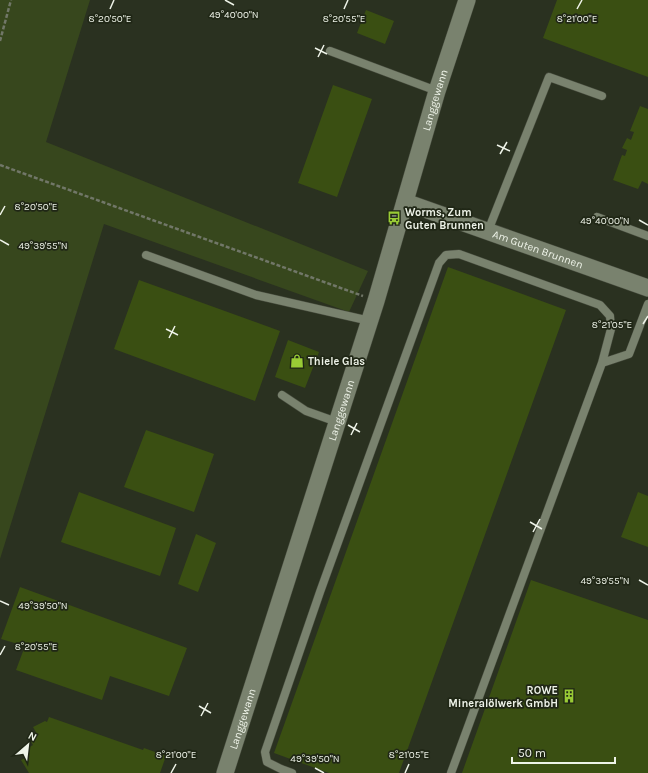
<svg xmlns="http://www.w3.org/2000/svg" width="648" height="773" font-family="Karla,sans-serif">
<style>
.green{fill:#37471d}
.building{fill:#3a4f12}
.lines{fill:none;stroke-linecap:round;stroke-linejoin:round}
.service-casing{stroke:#484d3f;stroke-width:9}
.minor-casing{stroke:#484d3f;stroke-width:18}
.path{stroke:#717768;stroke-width:2.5;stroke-dasharray:4 2;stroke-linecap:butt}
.service{stroke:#79826e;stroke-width:8}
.minor{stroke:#79826e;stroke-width:17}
.ticks{fill:none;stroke:#eef3e8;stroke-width:1.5}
.labels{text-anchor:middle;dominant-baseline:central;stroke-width:3.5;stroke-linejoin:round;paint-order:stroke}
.street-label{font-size:11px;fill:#eef3e8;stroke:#202716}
.poi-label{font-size:11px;font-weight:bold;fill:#eef3e8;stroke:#202716;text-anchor:start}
.ticks-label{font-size:10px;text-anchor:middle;fill:#eef3e8;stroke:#202716;stroke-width:3.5;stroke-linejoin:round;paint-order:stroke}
</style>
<rect width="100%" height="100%" fill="#2a3120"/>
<!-- green -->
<path class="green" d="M 0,0 L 90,0 L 46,142 L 368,271 L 349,312 L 104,224 L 0,559 Z"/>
<!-- building -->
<path class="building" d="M 557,0 L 648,0 L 648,77 L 543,38 Z
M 366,10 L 394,21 L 385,44 L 357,33 Z
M 333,85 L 372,99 L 337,197 L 298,183 Z
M 640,106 L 648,109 L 648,184 L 642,181 L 638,189 L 613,180 L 622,155 L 625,156 L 627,150 L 622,148 L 627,138 L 631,140 L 634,132 L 630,131 Z
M 448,267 L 566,310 L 399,773 L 329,773 L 274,753 Z
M 139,280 L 280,331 L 255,401 L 114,349 Z
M 288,340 L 319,352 L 305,388 L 275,377 Z
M 146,430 L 214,454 L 194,512 L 124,487 Z
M 79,492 L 176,528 L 160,576 L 61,542 Z
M 638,492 L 648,496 L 648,547 L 621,537 Z
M 196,534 L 216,543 L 198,592 L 178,584 Z
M 531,580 L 648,620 L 648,773 L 462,773 Z
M 20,587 L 187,648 L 169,696 L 110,676 L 102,700 L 16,670 L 25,646 L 1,639 Z
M 49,717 L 143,750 L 144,748 L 166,756 L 160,773 L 29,773 L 21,760 L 29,756 L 26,749 L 33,745 L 29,738 L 37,734 L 33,727 L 45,721 L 47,722 Z"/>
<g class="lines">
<!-- service casing -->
<g class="service-casing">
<path id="service" d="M 330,51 L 437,91
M 597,217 L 648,236
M 488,231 L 549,77 L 602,96
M 146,255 L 256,295 L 370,321
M 282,395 L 306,411 L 337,422
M 292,773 L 281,769 L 267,762 L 265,752 L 320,592 L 439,263 L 446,255 L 459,254 L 600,305 L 610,316 L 611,329 L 602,363
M 451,773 L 602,363 L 629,354 L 648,304"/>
</g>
<!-- minor casing -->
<g class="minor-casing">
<g id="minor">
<path id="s1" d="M 405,202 L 648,288"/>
<path id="s2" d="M 225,773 L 376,301 L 437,91 L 467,0"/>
</g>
</g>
<!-- path -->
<path class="path" d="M 0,41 L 11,0
M 0,165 L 363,296"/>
<!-- service -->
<use href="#service" class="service"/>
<!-- minor -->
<use href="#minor" class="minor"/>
</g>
<!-- ticks -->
<path class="ticks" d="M 225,0 L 234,5M 110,9 L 114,0M 344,9 L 348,0M 577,9 L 582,0M 315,48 L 327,54M 318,57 L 324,45M 497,145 L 510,151M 500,154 L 507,142M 0,215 L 5,206M 639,220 L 648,225M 0,240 L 9,245M 643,324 L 648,316M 166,329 L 178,335M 169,338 L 175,326M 348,425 L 360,432M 351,435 L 357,423M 530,522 L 542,529M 533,532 L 540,519M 639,580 L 648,585M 0,601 L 9,605M 0,655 L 5,646M 199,706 L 211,713M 201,716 L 208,703M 315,768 L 324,773M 171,773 L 176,764M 405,773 L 409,764"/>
<!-- icons -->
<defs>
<g id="bus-bare" transform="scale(1.08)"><path d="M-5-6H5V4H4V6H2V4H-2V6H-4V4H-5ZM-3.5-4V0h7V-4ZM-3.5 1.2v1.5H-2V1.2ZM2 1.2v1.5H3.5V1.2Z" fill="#99cb35" stroke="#202716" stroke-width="2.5" paint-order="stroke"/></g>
<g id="shop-bare" transform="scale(1.08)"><path d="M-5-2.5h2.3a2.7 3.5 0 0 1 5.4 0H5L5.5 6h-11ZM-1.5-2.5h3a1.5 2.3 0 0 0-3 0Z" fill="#99cb35" stroke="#202716" stroke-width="2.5" paint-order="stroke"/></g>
<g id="building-bare" transform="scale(1.08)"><path d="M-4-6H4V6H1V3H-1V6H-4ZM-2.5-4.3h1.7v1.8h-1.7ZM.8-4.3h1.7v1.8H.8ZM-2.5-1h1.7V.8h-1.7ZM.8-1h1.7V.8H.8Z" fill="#99cb35" stroke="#202716" stroke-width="2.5" paint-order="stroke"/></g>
</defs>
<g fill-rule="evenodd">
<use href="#bus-bare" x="394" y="218"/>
<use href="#shop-bare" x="297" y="361"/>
<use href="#building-bare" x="569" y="696"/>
</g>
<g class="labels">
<!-- street labels -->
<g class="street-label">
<text stroke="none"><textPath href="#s2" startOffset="705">Langgewann</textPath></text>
<text stroke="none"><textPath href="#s1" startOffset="141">Am Guten Brunnen</textPath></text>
<text stroke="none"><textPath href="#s2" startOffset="381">Langgewann</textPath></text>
<text stroke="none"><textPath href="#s2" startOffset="57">Langgewann</textPath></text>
</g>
<!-- poi labels -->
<g class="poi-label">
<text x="405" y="212">Worms, Zum<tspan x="405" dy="13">Guten Brunnen</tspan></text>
<text x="308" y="361">Thiele Glas</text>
<text x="558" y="690" text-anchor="end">ROWE<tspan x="558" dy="13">Mineralölwerk GmbH</tspan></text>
</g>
</g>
<g class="ticks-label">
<text x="234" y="18">49°40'00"N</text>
<text x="110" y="22">8°20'50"E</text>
<text x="344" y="22">8°20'55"E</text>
<text x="577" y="22">8°21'00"E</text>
<text x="36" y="210">8°20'50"E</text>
<text x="605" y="224">49°40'00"N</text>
<text x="43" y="249">49°39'55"N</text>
<text x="612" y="328">8°21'05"E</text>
<text x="605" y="584">49°39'55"N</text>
<text x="43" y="609">49°39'50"N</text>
<text x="36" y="650">8°20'55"E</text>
<text x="176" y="758">8°21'00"E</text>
<text x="409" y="758">8°21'05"E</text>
<text x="315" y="762">49°39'50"N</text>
</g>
<!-- north arrow -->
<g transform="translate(28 745) rotate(28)" stroke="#202716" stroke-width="3" paint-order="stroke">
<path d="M0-3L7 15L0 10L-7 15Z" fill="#eef3e8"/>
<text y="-6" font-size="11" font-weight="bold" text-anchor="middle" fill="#eef3e8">N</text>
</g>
<!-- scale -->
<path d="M512 757v6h103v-6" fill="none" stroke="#eef3e8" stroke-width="2"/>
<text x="518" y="757" font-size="12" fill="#eef3e8" stroke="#202716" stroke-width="3" paint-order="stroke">50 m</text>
</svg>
